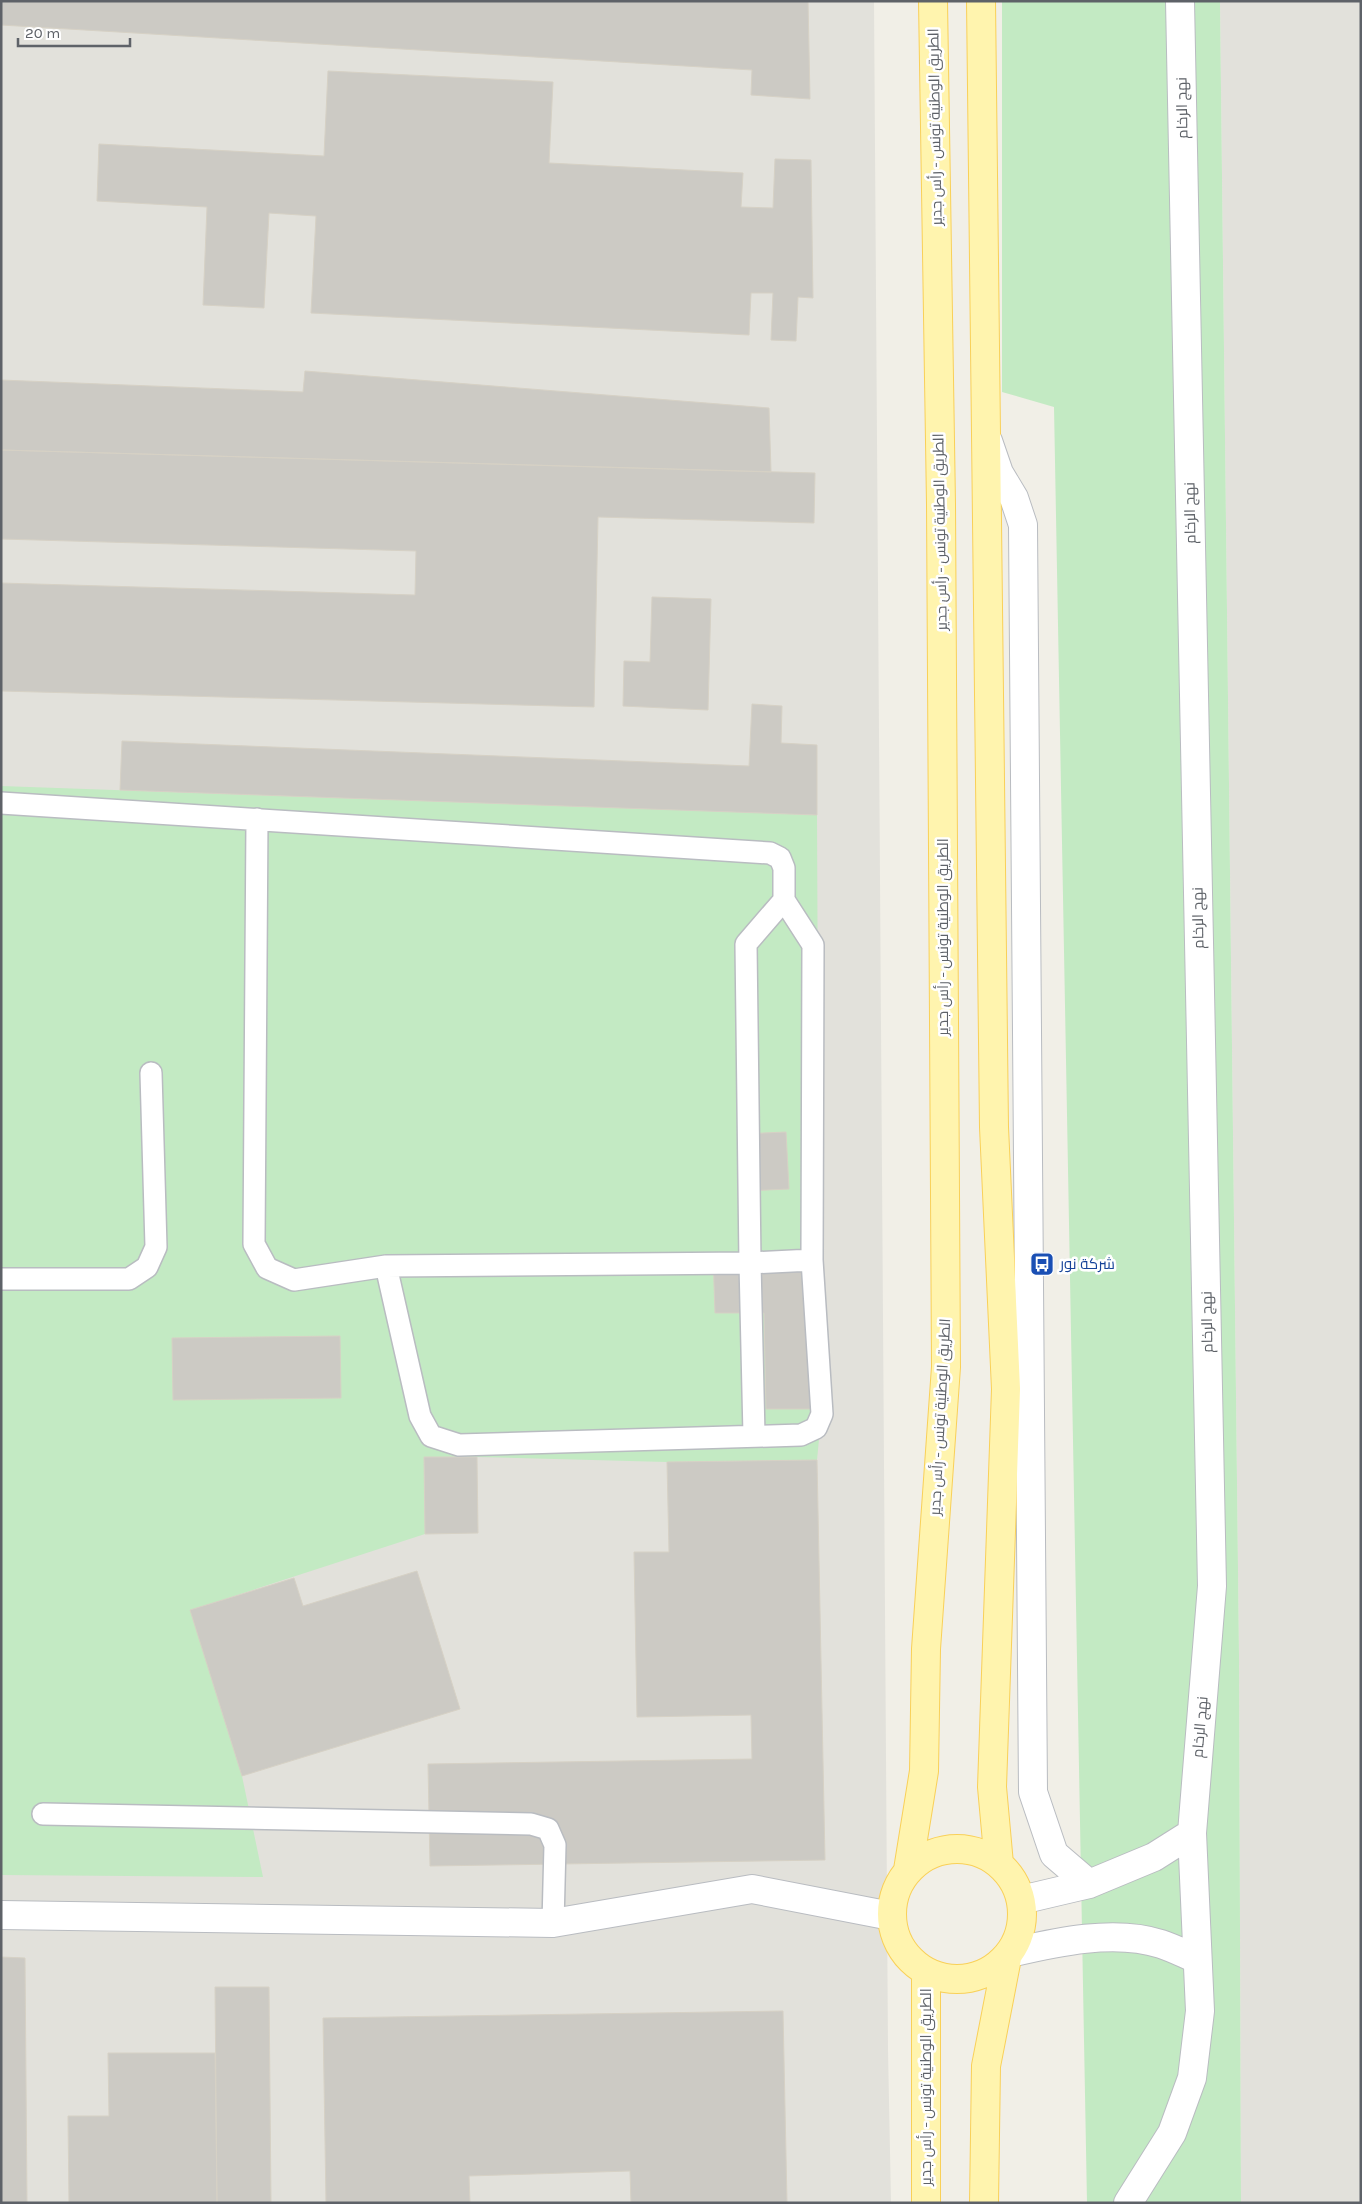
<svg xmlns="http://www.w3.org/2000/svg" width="1362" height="2204" font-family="Karla,Cairo,sans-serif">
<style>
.industrial{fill:#e2e1db}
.green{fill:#c3eac3}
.building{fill:#cccac4;stroke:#d6d1c5}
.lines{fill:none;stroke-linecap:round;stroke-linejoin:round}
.service-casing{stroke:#b9bcc1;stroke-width:24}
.minor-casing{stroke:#b9bcc1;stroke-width:30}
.primary-casing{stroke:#f9d058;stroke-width:30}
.service{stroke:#fff;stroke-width:21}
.minor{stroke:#fff;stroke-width:28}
.primary{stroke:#fff4ae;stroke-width:28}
.labels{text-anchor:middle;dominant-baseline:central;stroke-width:5;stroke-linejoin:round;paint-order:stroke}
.street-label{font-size:15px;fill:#5e6268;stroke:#fff}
.transit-label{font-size:15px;fill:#164399;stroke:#fff;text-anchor:start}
</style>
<rect width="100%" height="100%" fill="#f1efe7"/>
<!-- industrial -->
<path class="industrial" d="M 1,1 L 874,1 L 888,2050 L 891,2203 L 1,2203 Z
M 1220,1 L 1361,1 L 1361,2203 L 1241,2203 L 1239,1655 Z"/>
<!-- green -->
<path class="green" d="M 1002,1 L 1220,1 L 1239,1655 L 1241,2203 L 1087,2203 L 1054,407 L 1002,392 Z
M 1,786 L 817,815 L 819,1253 L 822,1409 L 817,1460 L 667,1462 L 477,1457 L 424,1457 L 425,1534 L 191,1610 L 242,1776 L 263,1877 L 1,1875 Z"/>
<!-- building -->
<path class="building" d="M 1,1 L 808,1 L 810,99 L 751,95 L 752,70 L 1,25 Z
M 328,71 L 553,82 L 549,163 L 743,173 L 741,207 L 773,208 L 775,159 L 811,160 L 813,298 L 798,297 L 796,341 L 771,340 L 773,293 L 751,293 L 749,335 L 311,313 L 316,216 L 269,213 L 264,308 L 203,305 L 207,207 L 97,201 L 99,144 L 324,156 Z
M 305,371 L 769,408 L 771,472 L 1,450 L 1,380 L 303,392 Z
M 1,450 L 815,473 L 814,523 L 598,517 L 594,707 L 1,691 L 1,583 L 415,595 L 416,551 L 1,539 Z
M 652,597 L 711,599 L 708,710 L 623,706 L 624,661 L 650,662 Z
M 752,704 L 782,706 L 781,743 L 817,745 L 817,815 L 120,790 L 122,741 L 749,766 Z
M 786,1132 L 789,1189 L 745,1191 L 742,1134 Z
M 819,1253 L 822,1409 L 766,1409 L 764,1313 L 715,1313 L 713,1255 Z
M 340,1336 L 341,1398 L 173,1400 L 172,1338 Z
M 424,1457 L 477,1457 L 478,1533 L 425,1534 Z
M 817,1460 L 825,1860 L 430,1866 L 428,1764 L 752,1759 L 751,1715 L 637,1717 L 634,1552 L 669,1552 L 667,1462 Z
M 417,1571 L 460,1709 L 242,1776 L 190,1610 L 294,1578 L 303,1606 Z
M 1,1957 L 25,1958 L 27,2203 L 1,2203 Z
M 215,1987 L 269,1987 L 271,2203 L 217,2203 Z
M 783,2011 L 787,2203 L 631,2203 L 630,2171 L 469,2176 L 470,2203 L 326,2203 L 323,2018 Z
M 108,2053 L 215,2053 L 217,2203 L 69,2203 L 68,2116 L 109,2116 Z"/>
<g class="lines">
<!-- service casing -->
<g class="service-casing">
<path id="service" d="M 1,803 L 770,853 L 780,858 L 784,868 L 784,900 L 813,945 L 812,1260 L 822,1414 L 816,1428 L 801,1435 L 459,1445 L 431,1436 L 420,1416 L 386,1266
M 257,819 L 254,1244 L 267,1268 L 294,1280 L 386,1266 L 750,1263 L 812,1260
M 1,1279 L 129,1279 L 147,1267 L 156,1247 L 151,1073
M 754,1435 L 750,1263 L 746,944 L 784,900
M 43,1814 L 531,1824 L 548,1829 L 555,1845 L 553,1923"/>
</g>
<!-- minor casing -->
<g class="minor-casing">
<path id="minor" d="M 988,441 L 999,473 L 1014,498 L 1023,525 L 1033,1792 L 1054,1854 L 1089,1884
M 1021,1900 L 1089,1884 L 1154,1857 L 1192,1833
M 1,1915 L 553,1923 L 752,1889 L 891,1916
M 1010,1953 C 1056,1942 1115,1929 1161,1944 C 1173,1948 1185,1954 1197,1959
M 1128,2203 L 1172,2133 L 1192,2078 L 1200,2011 L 1192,1833 L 1212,1586 L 1180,1"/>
</g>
<!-- primary casing -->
<g class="primary-casing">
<path id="primary" d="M 981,1 L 994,1127 L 1006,1389 L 992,1787 L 999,1864
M892 1914a65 65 0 1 1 130 0a65 65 0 1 1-130 0Z
M 908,1870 L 924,1771 L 926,1649 L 946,1367 L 941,504 L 933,1
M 926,1972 L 926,2203
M 984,2203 L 986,2066 L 1007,1958"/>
</g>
<!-- service -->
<use href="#service" class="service"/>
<!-- minor -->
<use href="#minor" class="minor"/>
<!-- primary -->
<use href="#primary" class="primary"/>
</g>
<!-- icons -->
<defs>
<g id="bus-square" transform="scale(1.25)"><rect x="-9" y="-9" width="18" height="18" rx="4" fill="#1a4fb4" stroke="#fff"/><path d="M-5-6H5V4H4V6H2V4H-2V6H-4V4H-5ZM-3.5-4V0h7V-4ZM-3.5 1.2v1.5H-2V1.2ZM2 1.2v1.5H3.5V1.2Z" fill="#fff"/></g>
</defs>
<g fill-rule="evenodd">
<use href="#bus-square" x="1042" y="1264"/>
</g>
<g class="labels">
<!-- street labels -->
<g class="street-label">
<text transform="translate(1182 108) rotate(-91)">نهج الرخام</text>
<text transform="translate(935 127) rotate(-91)">الطريق الوطنية تونس - رأس جدير</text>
<text transform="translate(1190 513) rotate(-91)">نهج الرخام</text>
<text transform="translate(940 532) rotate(-91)">الطريق الوطنية تونس - رأس جدير</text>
<text transform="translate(1198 918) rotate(-91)">نهج الرخام</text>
<text transform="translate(943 937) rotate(-90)">الطريق الوطنية تونس - رأس جدير</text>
<text transform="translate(1207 1322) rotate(-91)">نهج الرخام</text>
<text transform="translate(940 1417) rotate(-87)">الطريق الوطنية تونس - رأس جدير</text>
<text transform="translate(1200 1727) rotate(-85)">نهج الرخام</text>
<text transform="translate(926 2087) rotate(-90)">الطريق الوطنية تونس - رأس جدير</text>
</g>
<!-- transit labels -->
<g class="transit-label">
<text x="1060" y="1264">شركة نور</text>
</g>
</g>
<!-- border -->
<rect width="1362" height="2204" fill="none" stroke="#5e6268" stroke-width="5"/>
<!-- scale -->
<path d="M18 38v8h112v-8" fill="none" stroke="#5e6268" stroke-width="2.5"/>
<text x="25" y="38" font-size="15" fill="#5e6268" stroke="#ffffff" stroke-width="4" paint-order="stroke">20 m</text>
</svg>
